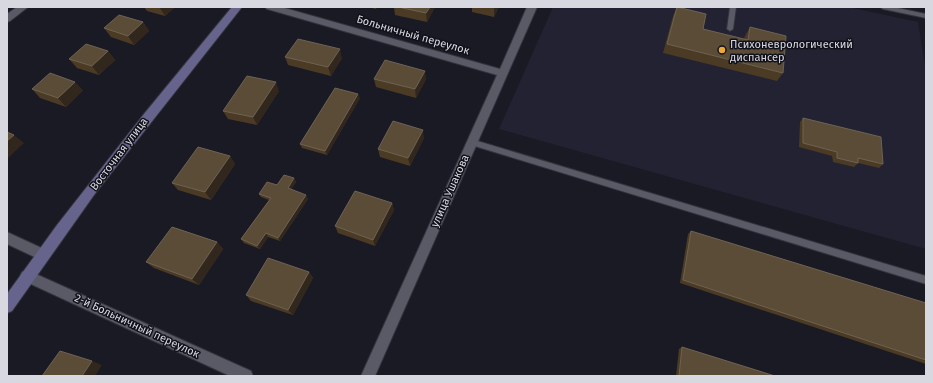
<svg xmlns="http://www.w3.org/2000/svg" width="933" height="383" font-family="'Fira Sans',sans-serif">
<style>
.built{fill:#222232}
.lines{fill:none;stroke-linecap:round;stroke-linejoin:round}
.lane-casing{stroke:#34333b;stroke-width:2}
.street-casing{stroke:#34333b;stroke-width:2}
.secondary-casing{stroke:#34333b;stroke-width:2}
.lane{fill:#595a66;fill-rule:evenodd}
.street{fill:#595a66;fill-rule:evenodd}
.secondary{fill:#66648c;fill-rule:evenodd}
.wall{fill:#4c3b24}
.shaded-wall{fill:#31271c}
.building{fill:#5b4c38;stroke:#6e6253}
.poi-dot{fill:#eca93a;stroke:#11111b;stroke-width:1.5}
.labels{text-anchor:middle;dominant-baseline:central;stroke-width:3;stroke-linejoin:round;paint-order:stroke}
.street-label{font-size:11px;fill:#d8d8e0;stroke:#11111b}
.poi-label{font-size:11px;fill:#d8d8e0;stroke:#11111b;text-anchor:start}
</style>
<rect width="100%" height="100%" fill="#1a1a25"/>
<!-- built -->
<path class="built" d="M 553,7 L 848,7 L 918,22 L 926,72 L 926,249 L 499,129 Z"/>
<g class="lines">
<!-- lane casing -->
<g class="lane-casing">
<path id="lane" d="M 730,7 L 736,7 L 733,29 L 730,31 L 727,29 Z
M 880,7 L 893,7 L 926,14 L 926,18 L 883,9 Z
M 471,139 L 926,276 L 926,284 L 468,144 L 467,142 Z"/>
</g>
<!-- street casing -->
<g class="street-casing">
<path id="street" d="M 17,7 L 28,7 L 10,21 L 7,22 L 7,14 Z
M 265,7 L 281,7 L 500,69 L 527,7 L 537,7 L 375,376 L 361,376 L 497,75 L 267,9 Z
M 7,232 L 48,251 L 49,255 L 48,259 L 43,261 L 7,244 Z
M 27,270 L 251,371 L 253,376 L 230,376 L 22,280 L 20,276 L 22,272 Z"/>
</g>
<!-- secondary casing -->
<g class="secondary-casing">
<path id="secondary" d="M 232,7 L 242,7 L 94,195 L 12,311 L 7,313 L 7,294 L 57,225 L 144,114 Z"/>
</g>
<!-- lane -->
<use href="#lane" class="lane"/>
<!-- street -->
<use href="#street" class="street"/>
<!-- secondary -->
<use href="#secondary" class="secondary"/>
</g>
<!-- wall -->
<path class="wall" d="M 144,7 L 175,7 L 165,16 L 147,11 Z
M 368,7 L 377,7 L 376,9 Z
M 394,7 L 435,7 L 427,22 L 395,15 Z
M 472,7 L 499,7 L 494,17 L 472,12 Z
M 677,7 L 703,29 L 744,39 L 745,36 L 750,27 L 783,73 L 777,81 L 663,53 L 673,16 Z
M 143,22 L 149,31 L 134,45 L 111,37 L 104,28 Z
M 108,51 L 115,60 L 99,75 L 77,68 L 69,59 Z
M 285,57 L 342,58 L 331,76 L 288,65 Z
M 374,79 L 426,79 L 416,98 L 376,87 Z
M 32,89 L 83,90 L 66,107 L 40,98 Z
M 279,91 L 257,125 L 228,119 L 223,111 Z
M 360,98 L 327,155 L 302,148 L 300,144 Z
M 803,118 L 883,164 L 879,168 L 858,163 L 854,167 L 833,162 L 832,156 L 799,147 L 800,122 Z
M 424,138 L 410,166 L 380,157 L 378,149 Z
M 230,156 L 235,164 L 211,200 L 178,190 L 172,183 Z
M 294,178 L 296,182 L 291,189 L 308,199 L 280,241 L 268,237 L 260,249 L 244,243 L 241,239 L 269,200 L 261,197 L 259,194 Z
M 392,203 L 394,210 L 375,246 L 338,233 L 335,226 Z
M 691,231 L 926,303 L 926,364 L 680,283 L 688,234 Z
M 217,242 L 223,249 L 199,285 L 154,268 L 146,262 Z
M 309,272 L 313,278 L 293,315 L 251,301 L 246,295 Z
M 682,347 L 775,376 L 676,376 L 679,349 Z"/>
<!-- shaded-wall -->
<path class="shaded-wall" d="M 160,7 L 175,7 L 165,16 L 160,8 Z
M 430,7 L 435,7 L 427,22 L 426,13 Z
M 495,7 L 499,7 L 494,17 L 494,8 Z
M 143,22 L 149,31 L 134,45 L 128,36 Z
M 340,49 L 342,58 L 331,76 L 328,67 Z
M 108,51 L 115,60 L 99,75 L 92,66 Z
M 425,71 L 426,79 L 416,98 L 415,89 Z
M 75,82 L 83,90 L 66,107 L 58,98 Z
M 276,82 L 279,91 L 257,125 L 253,117 Z
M 358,94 L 360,98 L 327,155 L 325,151 Z
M 423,130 L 424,138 L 410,166 L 408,158 Z
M 14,135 L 24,143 L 7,159 L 7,141 Z
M 230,156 L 235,164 L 211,200 L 205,192 Z
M 294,178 L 296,182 L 290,192 L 288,188 Z
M 306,195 L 308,199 L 280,241 L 278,238 Z
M 392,203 L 394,210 L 375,246 L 373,240 Z
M 266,233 L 268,237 L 260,249 L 257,246 Z
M 217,242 L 223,249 L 199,285 L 192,279 Z
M 309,272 L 313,278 L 293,315 L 288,310 Z
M 92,361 L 102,365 L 95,376 L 82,376 Z"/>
<!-- building -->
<path class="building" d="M 398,7 L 430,7 L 426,13 Z
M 677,7 L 706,14 L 703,29 L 748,40 L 750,27 L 786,36 L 783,73 L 667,44 Z
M 119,15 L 143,22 L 128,36 L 104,28 Z
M 298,39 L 340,49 L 328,67 L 285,57 Z
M 86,44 L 108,51 L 92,66 L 69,59 Z
M 385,60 L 425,71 L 415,89 L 374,79 Z
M 50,73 L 75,82 L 58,98 L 32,89 Z
M 247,76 L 276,82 L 253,117 L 223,111 Z
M 335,88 L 358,94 L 325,151 L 300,144 Z
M 803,118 L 881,137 L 883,164 L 858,158 L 858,163 L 837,158 L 837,152 L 803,143 Z
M 393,121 L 423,130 L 408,158 L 378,149 Z
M 7,132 L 14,135 L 7,141 Z
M 198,147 L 230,156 L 205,192 L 172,183 Z
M 284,175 L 294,178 L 288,188 L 306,195 L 278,238 L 266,233 L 257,246 L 241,239 L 271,198 L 259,194 L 267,182 L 277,185 Z
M 355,191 L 392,203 L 373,240 L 335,226 Z
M 172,227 L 217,242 L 192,279 L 146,262 Z
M 691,231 L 926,303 L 926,360 L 683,280 Z
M 268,258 L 309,272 L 288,310 L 246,295 Z
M 682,347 L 775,376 L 679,376 Z
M 60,351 L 92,361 L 82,376 L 42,376 Z"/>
<!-- markers -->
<circle class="poi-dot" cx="722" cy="50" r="4"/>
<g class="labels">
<!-- street labels -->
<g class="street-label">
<text transform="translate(413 35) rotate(16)">Больничный переулок</text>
<text transform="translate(119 154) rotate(-53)">Восточная улица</text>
<text transform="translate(450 191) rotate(-66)">улица Ушакова</text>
<text transform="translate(137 326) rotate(25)">2-й Больничный переулок</text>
</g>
<!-- poi labels -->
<g class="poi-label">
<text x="730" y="44">Психоневрологический<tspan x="730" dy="13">диспансер</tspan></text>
</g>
</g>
<!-- border -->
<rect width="933" height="383" fill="none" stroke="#d8d8e0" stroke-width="16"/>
</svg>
